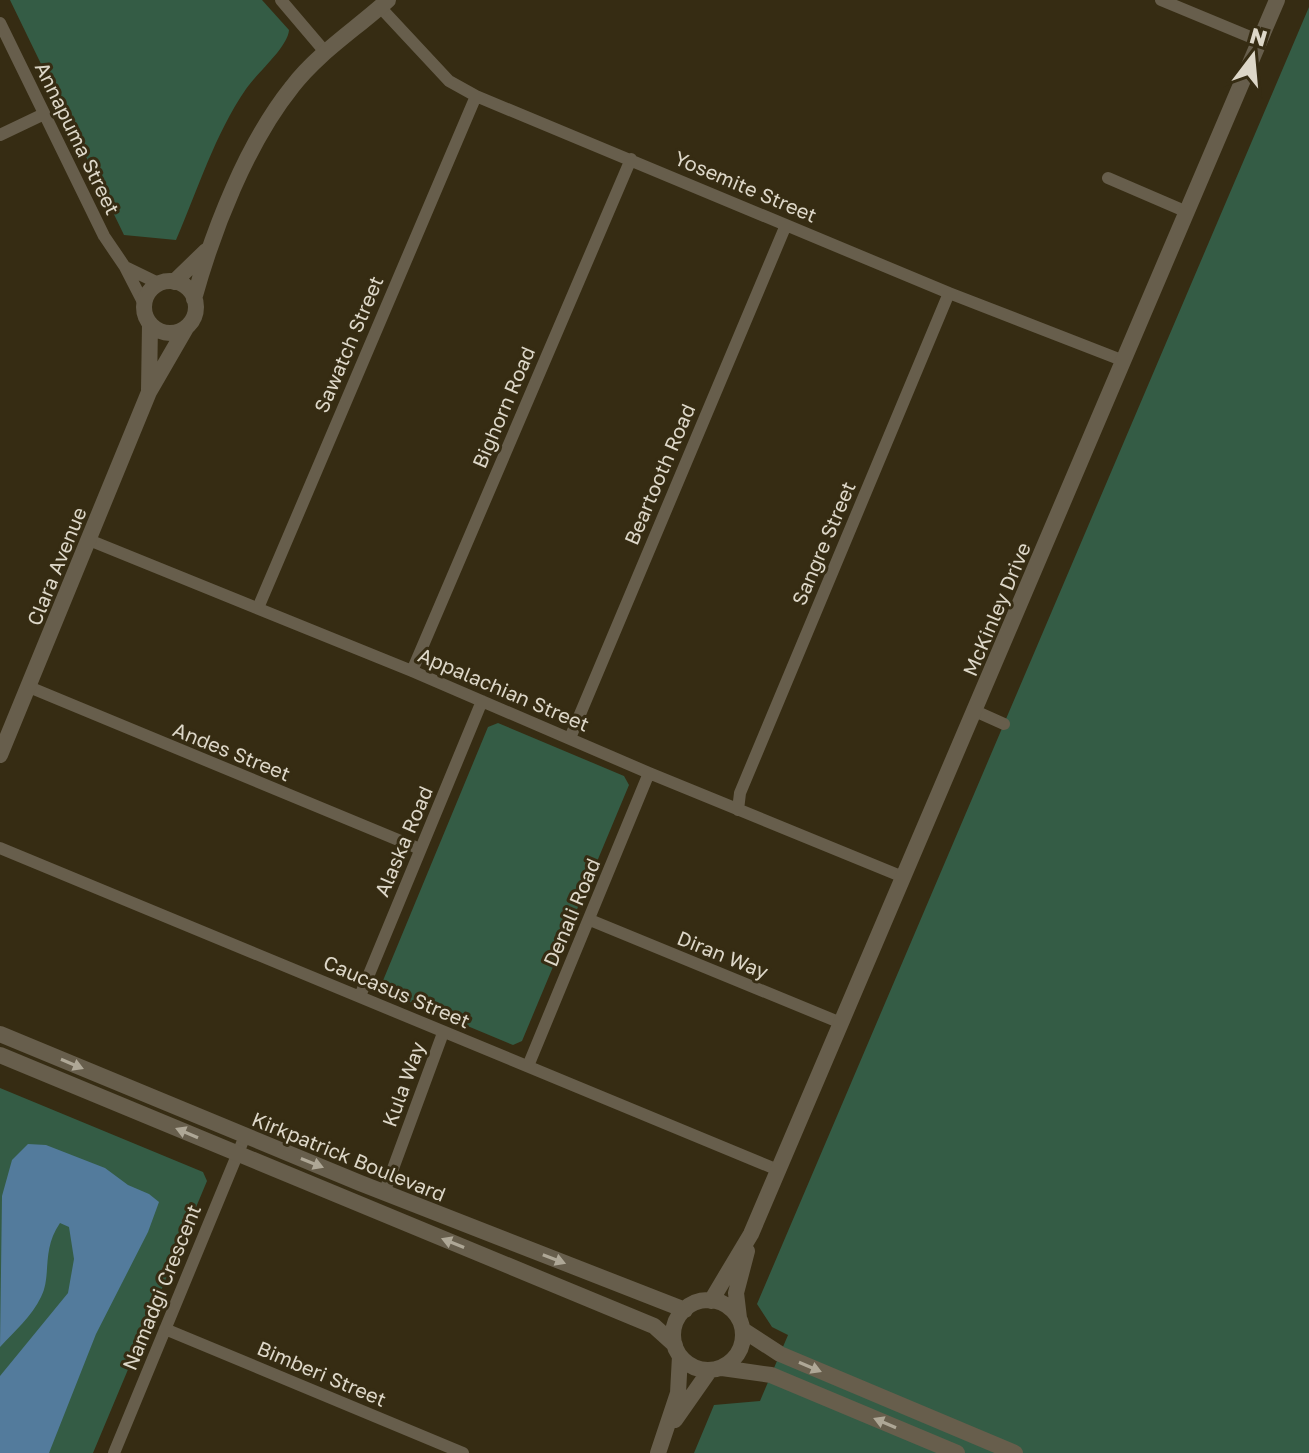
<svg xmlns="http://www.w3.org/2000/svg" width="1309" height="1453" font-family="'Golos Text',sans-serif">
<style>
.green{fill:#345c45}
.water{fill:#537b9c}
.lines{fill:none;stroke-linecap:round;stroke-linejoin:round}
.minor{stroke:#675e4c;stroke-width:12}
.tertiary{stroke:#675e4c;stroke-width:16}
.oneway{fill:#aea796}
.labels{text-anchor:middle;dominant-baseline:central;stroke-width:6;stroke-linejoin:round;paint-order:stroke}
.street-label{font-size:20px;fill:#ddd7c8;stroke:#362c13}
</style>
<rect width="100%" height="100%" fill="#362c13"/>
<!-- green -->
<path class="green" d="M 10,0 L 262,0 L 289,30 C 288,47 257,73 246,89 C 215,134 198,189 176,240 L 124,235 Z
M 1309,7 L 1309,1453 L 694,1453 L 714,1405 L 760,1401 L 788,1335 L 772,1327 L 757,1304 Z
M 498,723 L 624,776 L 629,785 L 522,1041 L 513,1045 L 386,992 L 382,983 L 488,727 Z
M 0,1088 L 203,1172 L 207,1181 L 93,1453 L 0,1453 Z"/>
<!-- water -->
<path class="water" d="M 28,1144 L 46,1145 L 105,1168 L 128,1185 L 149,1194 L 159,1202 L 148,1232 L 96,1334 L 49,1453 L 0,1453 L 0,1376 L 68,1293 L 74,1259 L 69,1227 L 60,1223 C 41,1250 52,1276 41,1297 C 32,1316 14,1332 0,1347 L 2,1196 L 12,1160 Z"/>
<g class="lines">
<!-- minor -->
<path class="minor" d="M 281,0 L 326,53
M 1161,0 L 1260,41
M 380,7 L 449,81 L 476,96 L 949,293 L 1124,361
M 0,23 L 104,236 L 125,267 L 144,304
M 0,135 L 44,114
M 1108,178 L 1187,212
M 125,267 L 160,284
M 89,540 L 412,671 L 649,773 L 903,877
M 258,608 L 476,96
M 412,671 L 631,159
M 29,687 L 420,849
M 975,711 L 1004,724
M 570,738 L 786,225
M 738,810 L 740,793 L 949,293
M 0,848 C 260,955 519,1063 778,1170
M 590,920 L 841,1023
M 360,996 L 482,701
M 528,1066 L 649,773
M 384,1193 L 443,1033
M 165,1329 L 463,1453
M 114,1453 L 245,1136"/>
<!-- tertiary -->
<path class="tertiary" d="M144 307a26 26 0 1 1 52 0a26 26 0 1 1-52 0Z
M 174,282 L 206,251
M 194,299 C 213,230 247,143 292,87 C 318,53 356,29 388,0
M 149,390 L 150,324
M 0,755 L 149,392 L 186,328
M 0,1034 L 360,1183 L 685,1310
M 0,1055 L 654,1326 L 675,1345
M673 1335a35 35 0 1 1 70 0a35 35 0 1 1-70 0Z
M 711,1301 L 751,1234 L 1277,0
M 739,1318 L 736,1293 L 747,1251
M 743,1330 L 780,1354 L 1015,1453
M 722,1368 L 771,1375 L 957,1453
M 675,1420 L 710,1370
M 658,1453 L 678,1393 L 680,1356"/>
</g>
<!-- one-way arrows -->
<defs><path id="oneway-solid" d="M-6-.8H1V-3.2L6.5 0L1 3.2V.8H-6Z" transform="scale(2)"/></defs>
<g class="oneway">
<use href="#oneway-solid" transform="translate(72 1064) rotate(23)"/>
<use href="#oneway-solid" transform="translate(187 1133) rotate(-157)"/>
<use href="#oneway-solid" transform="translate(312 1163) rotate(22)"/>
<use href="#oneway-solid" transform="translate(453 1243) rotate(-158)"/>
<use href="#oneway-solid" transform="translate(554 1259) rotate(21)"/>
<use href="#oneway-solid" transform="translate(810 1367) rotate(23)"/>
<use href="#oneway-solid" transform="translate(885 1423) rotate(-157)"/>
</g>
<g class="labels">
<!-- street labels -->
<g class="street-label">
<text transform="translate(78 138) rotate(64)">Annapuma Street</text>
<text transform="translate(746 186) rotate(23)">Yosemite Street</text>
<text transform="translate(348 344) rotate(-67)">Sawatch Street</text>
<text transform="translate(503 407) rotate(-67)">Bighorn Road</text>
<text transform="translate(659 474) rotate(-67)">Beartooth Road</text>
<text transform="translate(823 543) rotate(-67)">Sangre Street</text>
<text transform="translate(56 566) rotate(-68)">Clara Avenue</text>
<text transform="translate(996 609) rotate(-67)">McKinley Drive</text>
<text transform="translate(504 689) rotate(23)">Appalachian Street</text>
<text transform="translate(232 751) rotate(22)">Andes Street</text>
<text transform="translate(403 841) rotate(-67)">Alaska Road</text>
<text transform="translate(571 912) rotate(-67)">Denali Road</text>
<text transform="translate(723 954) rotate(22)">Diran Way</text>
<text transform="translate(397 991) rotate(23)">Caucasus Street</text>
<text transform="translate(403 1084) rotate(-70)">Kula Way</text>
<text transform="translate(349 1156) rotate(22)">Kirkpatrick Boulevard</text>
<text transform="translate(161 1287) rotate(-68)">Namadgi Crescent</text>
<text transform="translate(322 1373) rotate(23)">Bimberi Street</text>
</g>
</g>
<!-- north arrow -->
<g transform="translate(1253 56) rotate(16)" stroke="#362c13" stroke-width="6" paint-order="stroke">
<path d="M0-6L14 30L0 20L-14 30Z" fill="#ddd7c8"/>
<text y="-12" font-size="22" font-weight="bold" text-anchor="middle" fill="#ddd7c8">N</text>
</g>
</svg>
